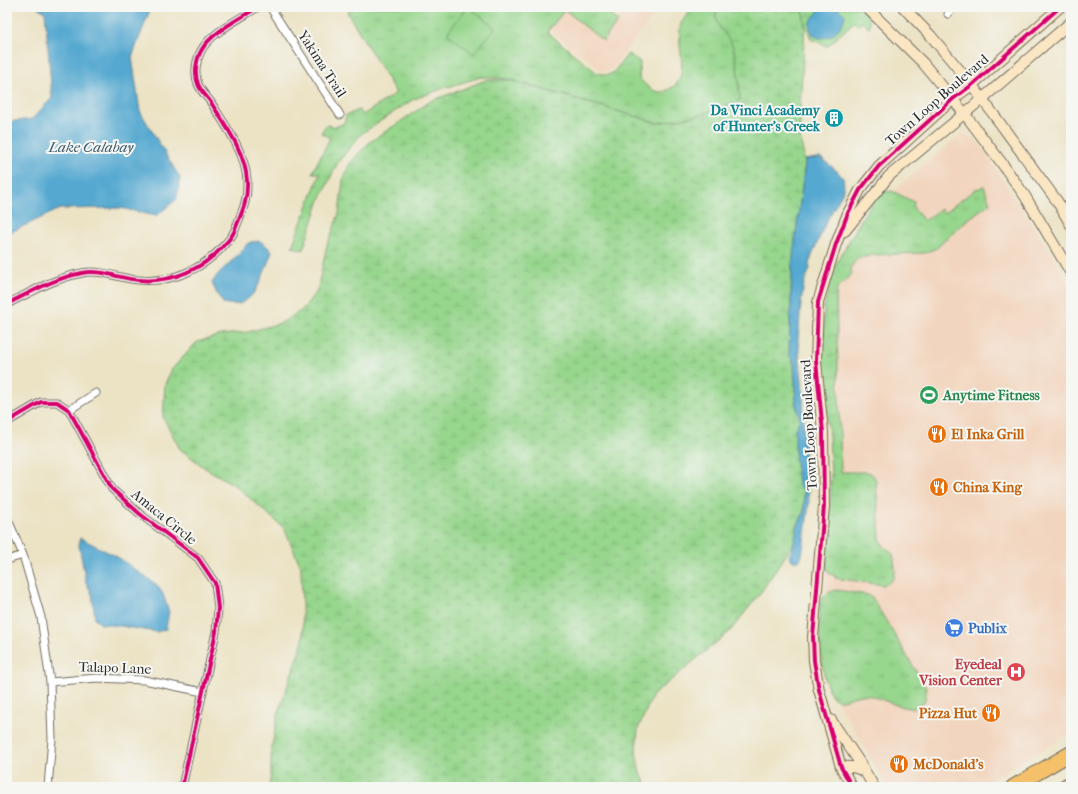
<svg xmlns="http://www.w3.org/2000/svg" width="1078" height="794" font-family="'IM FELL French Canon',serif">
<style>
.built{fill:#f2d5be}
.grass{fill:url(#grass-tufts);stroke:#61805c}
.wetland{fill:url(#wetland-marsh);stroke:#61805c}
.pitch{fill:#97d68d;stroke:#61805c}
.water{fill:#55a8d0;stroke:#406a7e}
.lines{fill:none;stroke-linecap:round;stroke-linejoin:round}
.street-casing{stroke:#6f6b61;stroke-width:9}
.secondary-casing{stroke:#6f6b61;stroke-width:12}
.highway-casing{stroke:#6f6b61;stroke-width:16}
.street{stroke:#fff;stroke-width:7}
.secondary{stroke:#fbe6c3;stroke-width:10}
.highway{stroke:#f4c16a;stroke-width:14}
.cycleway-casing{stroke:#f6f6f2;stroke-width:6}
.cycleway{stroke:#d6006c;stroke-width:4}
.labels{text-anchor:middle;dominant-baseline:central;stroke-width:4;stroke-linejoin:round;paint-order:stroke}
.street-label{font-size:14px;fill:#2b2b2b;stroke:#f6f6f2}
.culture-label{font-size:14px;font-weight:bold;fill:#0d838f;stroke:#f6f6f2;text-anchor:end}
.leisure-label{font-size:14px;font-weight:bold;fill:#27864d;stroke:#f6f6f2;text-anchor:start}
.food-label{font-size:14px;font-weight:bold;fill:#c56008;stroke:#f6f6f2;text-anchor:start}
.shop-label{font-size:14px;font-weight:bold;fill:#366cbe;stroke:#f6f6f2;text-anchor:start}
.health-label{font-size:14px;font-weight:bold;fill:#be3a42;stroke:#f6f6f2;text-anchor:end}
.water-label{font-size:15px;font-style:italic;fill:#3c5d6d;stroke:#f6f6f2}
</style>
<defs>
<pattern id="grass-tufts" width="24" height="20" patternUnits="userSpaceOnUse"><rect width="24" height="20" fill="#97d68d"/><path d="M3 7l-1-3M5 7V3M7 7l1-3M15 17l-1-3M17 17v-4M19 17l1-3" fill="none" stroke="#82b87a"/></pattern>
<pattern id="wetland-marsh" width="20" height="14" patternUnits="userSpaceOnUse"><rect width="20" height="14" fill="#97d68d"/><path d="M1 5h8M5 5V1M11 12h8M15 12V8" fill="none" stroke="#82b87a"/></pattern>
</defs>
<rect width="100%" height="100%" fill="#f6f6f2"/>
<filter id="ink" filterUnits="userSpaceOnUse"><feTurbulence type="fractalNoise" baseFrequency=".025" numOctaves="2"/><feDisplacementMap in="SourceGraphic" scale="8" xChannelSelector="R" yChannelSelector="G"/><feConvolveMatrix kernelMatrix="1 2 1 2 8 2 1 2 1" color-interpolation-filters="sRGB"/></filter>
<filter id="wash" filterUnits="userSpaceOnUse"><feTurbulence type="fractalNoise" baseFrequency=".012" numOctaves="4" result="noise"/><feDisplacementMap in="SourceGraphic" scale="16" xChannelSelector="R" yChannelSelector="G"/><feGaussianBlur stdDeviation="0.9" result="paint"/><feColorMatrix in="noise" values="0 0 0 0 0 0 0 0 0 0 0 0 0 0 0 0 0 1.4 0 .05"/><feComposite in="paint" operator="in"/></filter>
<g filter="url(#wash)">
<rect width="100%" height="100%" fill="#ece3c5"/>
<!-- built -->
<path class="built" d="M 628,7 L 660,7 L 612,69 L 606,72 L 601,70 L 550,30 L 564,10 L 603,41 Z
M 962,133 L 976,139 L 1047,247 L 1071,289 L 1071,733 L 980,787 L 887,787 L 832,692 L 823,611 L 832,519 L 832,483 L 826,308 L 886,197 Z"/>
<!-- grass -->
<path class="grass" d="M 354,7 L 599,7 L 618,21 L 603,41 L 565,10 L 547,32 L 597,73 L 607,75 L 613,73 L 628,54 L 640,62 L 639,78 C 646,85 654,95 665,91 C 695,81 674,46 681,24 C 683,18 690,12 694,7 L 717,7 C 712,27 728,32 733,47 C 738,63 739,83 740,100 L 700,115 L 658,123 L 508,79 L 481,77 L 444,88 L 412,100 L 361,134 L 338,162 L 320,200 L 303,250 L 292,247 L 320,173 L 312,173 L 330,138 L 321,133 L 326,125 L 335,127 L 344,123 L 346,115 L 359,110 L 363,115 L 396,93 L 347,12 Z
M 802,7 L 860,7 C 866,13 872,19 869,28 L 862,22 L 858,25 L 854,22 L 828,46 L 826,46 L 811,39 L 805,24 Z
M 983,186 L 984,186 L 990,203 L 963,223 L 937,248 L 925,253 L 873,255 L 857,259 L 850,268 L 852,274 L 837,288 L 836,297 L 841,472 L 867,472 C 873,473 874,476 876,481 L 880,538 L 882,544 L 893,554 C 895,568 899,580 883,585 L 835,578 L 834,575 L 830,574 L 827,569 L 826,559 L 830,515 L 831,474 L 829,434 L 823,377 L 824,307 L 833,269 L 865,213 L 878,195 L 885,192 L 892,191 L 910,200 L 914,201 L 913,207 L 924,221 L 941,209 L 944,213 L 977,188 L 978,189 Z
M 837,590 L 868,595 L 873,599 L 926,688 C 928,728 884,696 865,695 C 854,694 842,705 833,697 C 821,686 815,613 822,599 C 825,593 831,591 837,590 Z"/>
<!-- wetland -->
<path class="wetland" d="M 717,7 L 802,7 L 805,24 L 800,108 L 800,137 L 805,163 L 792,264 L 789,354 L 794,363 L 796,405 L 800,419 L 795,429 L 804,491 L 804,512 L 797,527 L 794,543 L 759,595 L 730,631 L 653,695 L 638,729 L 636,752 L 640,773 L 649,787 L 269,787 L 271,775 L 271,751 L 278,714 L 303,640 L 301,567 L 284,528 L 236,486 L 205,468 L 180,449 L 163,417 L 165,384 L 172,369 L 197,342 L 221,335 L 248,332 L 281,323 L 302,310 L 317,291 L 327,245 L 339,214 L 343,180 L 350,163 L 370,142 L 431,101 L 486,80 L 510,80 L 658,123 L 700,115 L 740,100 C 739,83 738,63 733,47 C 727,32 712,27 717,7 Z"/>
<!-- pitch -->
<path class="pitch" d="M 468,7 L 469,7 L 495,28 L 474,54 L 447,33 Z"/>
<!-- water -->
<path class="water" d="M 37,7 L 154,7 L 150,10 L 132,57 L 140,111 L 180,178 L 177,199 L 156,216 L 121,208 L 60,209 L 7,234 L 7,122 L 32,119 L 52,98 L 45,12 Z
M 822,7 L 837,7 L 845,15 C 844,26 832,38 822,38 C 815,39 807,29 810,22 C 813,17 818,12 822,7 Z
M 817,158 L 821,158 L 837,171 L 843,178 L 844,184 L 842,194 L 826,222 L 813,253 L 809,264 L 810,269 L 804,283 L 801,304 L 798,340 L 803,392 L 805,472 L 808,485 L 809,504 L 802,556 L 799,561 L 793,561 L 789,556 L 793,547 L 797,527 L 804,512 L 804,491 L 798,485 L 795,453 L 795,429 L 800,419 L 796,405 L 794,363 L 789,354 L 792,264 L 805,163 L 804,160 Z
M 260,241 L 268,247 L 272,252 C 265,269 258,298 239,304 C 234,305 228,304 223,303 L 217,294 L 212,283 L 218,274 L 242,251 L 247,244 L 251,242 Z
M 80,538 L 116,556 L 157,585 L 163,594 L 169,612 L 166,629 L 157,632 L 132,628 L 121,626 L 101,624 L 95,619 L 92,594 L 86,582 L 79,546 Z"/>
</g>
<g filter="url(#ink)">
<g class="lines">
<!-- street casing -->
<g class="street-casing">
<path id="street" d="M 270,7 L 340,115
M 948,14 L 953,7
M 7,304 C 31,292 55,278 82,273 C 102,269 120,279 139,280 C 172,283 204,269 225,244 C 230,239 234,234 236,227 C 243,210 248,199 247,180 C 245,151 225,125 210,101 C 206,96 200,90 198,84 C 194,74 196,60 201,51 C 210,33 241,18 258,7
M 69,410 L 96,393
M 7,422 L 41,402 L 57,402 L 69,410 L 112,489 L 140,514 L 198,558 L 215,583 L 218,608 L 216,632 L 182,787
M 7,517 L 23,555 L 41,617 L 50,682 L 52,739 L 48,787
M 7,560 L 23,555
M 50,682 L 97,678 L 144,680 L 203,692"/>
</g>
<!-- secondary casing -->
<g class="secondary-casing">
<path id="secondary" d="M 866,7 L 923,63 L 964,113 L 1001,162 L 1025,196 L 1071,273
M 903,7 L 931,36 L 972,85 L 1057,201 L 1071,225
M 845,231 L 889,176 L 982,99 L 1071,22
M 831,720 L 860,763 L 874,787
M 841,767 C 852,766 857,767 866,773
M 852,787 L 841,767 L 819,690 L 814,661 L 813,637 L 824,506 L 823,432 L 816,361 L 818,302 L 836,244 L 848,213 L 860,190 L 879,166 L 953,99 L 972,85 L 1060,7"/>
</g>
<!-- highway casing -->
<g class="highway-casing">
<path id="highway" d="M 1013,787 L 1071,753
M 1064,787 L 1071,783"/>
</g>
<!-- street -->
<use href="#street" class="street"/>
<!-- secondary -->
<use href="#secondary" class="secondary"/>
<!-- highway -->
<use href="#highway" class="highway"/>
<!-- cycleway casing -->
<g class="cycleway-casing">
<path id="cycleway" d="M 7,304 C 31,292 55,278 82,273 C 102,269 120,279 139,280 C 172,283 204,269 225,244 C 230,239 234,234 236,227 C 243,210 248,199 247,180 C 245,151 225,125 210,101 C 206,96 200,90 198,84 C 194,74 196,60 201,51 C 210,33 241,18 258,7
M 7,422 L 41,402 L 57,402 L 69,410 L 112,489 L 140,514 L 198,558 L 215,583 L 218,608 L 216,632 L 182,787
M 852,787 L 841,767 L 819,690 L 814,661 L 813,637 L 824,506 L 823,432 L 816,361 L 818,302 L 836,244 L 848,213 L 860,190 L 879,166 L 953,99 L 972,85 L 1060,7"/>
</g>
<!-- cycleway -->
<use href="#cycleway" class="cycleway"/>
</g>
</g>
<!-- icons -->
<defs>
<g id="building-disc" transform="scale(1)"><circle r="9.5" fill="#0f9aa8" stroke="#f6f6f2"/><path d="M-4-6H4V6H1V3H-1V6H-4ZM-2.5-4.3h1.7v1.8h-1.7ZM.8-4.3h1.7v1.8H.8ZM-2.5-1h1.7V.8h-1.7ZM.8-1h1.7V.8H.8Z" fill="#fff"/></g>
<g id="stadium-disc" transform="scale(1)"><circle r="9.5" fill="#2e9e5b" stroke="#f6f6f2"/><path d="M0-5a6.5 5 0 1 0 0 10a6.5 5 0 1 0 0-10ZM-3.5-1.8h7v3.6h-7Z" fill="#fff"/></g>
<g id="restaurant-disc" transform="scale(1)"><circle r="9.5" fill="#e8710a" stroke="#f6f6f2"/><path d="M-5-6h1v4h1v-4h1v4h1v-4h1v5L-1.5 .5V6h-2V.5L-5-1ZM5-6V6H3V1.5H1.5Q1.5-4 5-6Z" fill="#fff"/></g>
<g id="supermarket-disc" transform="scale(1)"><circle r="9.5" fill="#3f7fe0" stroke="#f6f6f2"/><path d="M-6-5.5h2.5l.6 2H6L4.5 2H-2.5L-4.4-4H-6ZM-1.5 3.2a1.3 1.3 0 1 0 .1 0ZM3 3.2a1.3 1.3 0 1 0 .1 0Z" fill="#fff"/></g>
<g id="hospital-disc" transform="scale(1)"><circle r="9.5" fill="#e0444e" stroke="#f6f6f2"/><path d="M-5-5h3v3.5h4V-5h3V5h-3V1.5h-4V5h-3Z" fill="#fff"/></g>
</defs>
<g fill-rule="evenodd">
<use href="#building-disc" x="834" y="118"/>
<use href="#stadium-disc" x="929" y="395"/>
<use href="#restaurant-disc" x="937" y="434"/>
<use href="#restaurant-disc" x="939" y="487"/>
<use href="#supermarket-disc" x="954" y="628"/>
<use href="#hospital-disc" x="1016" y="672"/>
<use href="#restaurant-disc" x="991" y="713"/>
<use href="#restaurant-disc" x="899" y="764"/>
</g>
<g class="labels">
<!-- street labels -->
<g class="street-label">
<text transform="translate(322 64) rotate(57)">Yakima Trail</text>
<text transform="translate(937 100) rotate(-41)">Town Loop Boulevard</text>
<text transform="translate(809 425) rotate(-93)">Town Loop Boulevard</text>
<text transform="translate(164 517) rotate(39)">Amaca Circle</text>
<text transform="translate(115 668) rotate(2)">Talapo Lane</text>
</g>
<!-- culture labels -->
<g class="culture-label">
<text x="820" y="110">Da Vinci Academy<tspan x="820" dy="16">of Hunter's Creek</tspan></text>
</g>
<!-- leisure labels -->
<g class="leisure-label">
<text x="943" y="395">Anytime Fitness</text>
</g>
<!-- food labels -->
<g class="food-label">
<text x="951" y="434">El Inka Grill</text>
<text x="953" y="487">China King</text>
<text x="977" y="713" text-anchor="end">Pizza Hut</text>
<text x="913" y="764">McDonald's</text>
</g>
<!-- shop labels -->
<g class="shop-label">
<text x="968" y="628">Publix</text>
</g>
<!-- health labels -->
<g class="health-label">
<text x="1002" y="664">Eyedeal<tspan x="1002" dy="16">Vision Center</tspan></text>
</g>
<!-- water labels -->
<g class="water-label">
<text x="91" y="147">Lake Calabay</text>
</g>
</g>
<!-- margin -->
<rect width="1078" height="794" fill="none" stroke="#f6f6f2" stroke-width="24"/>
</svg>
